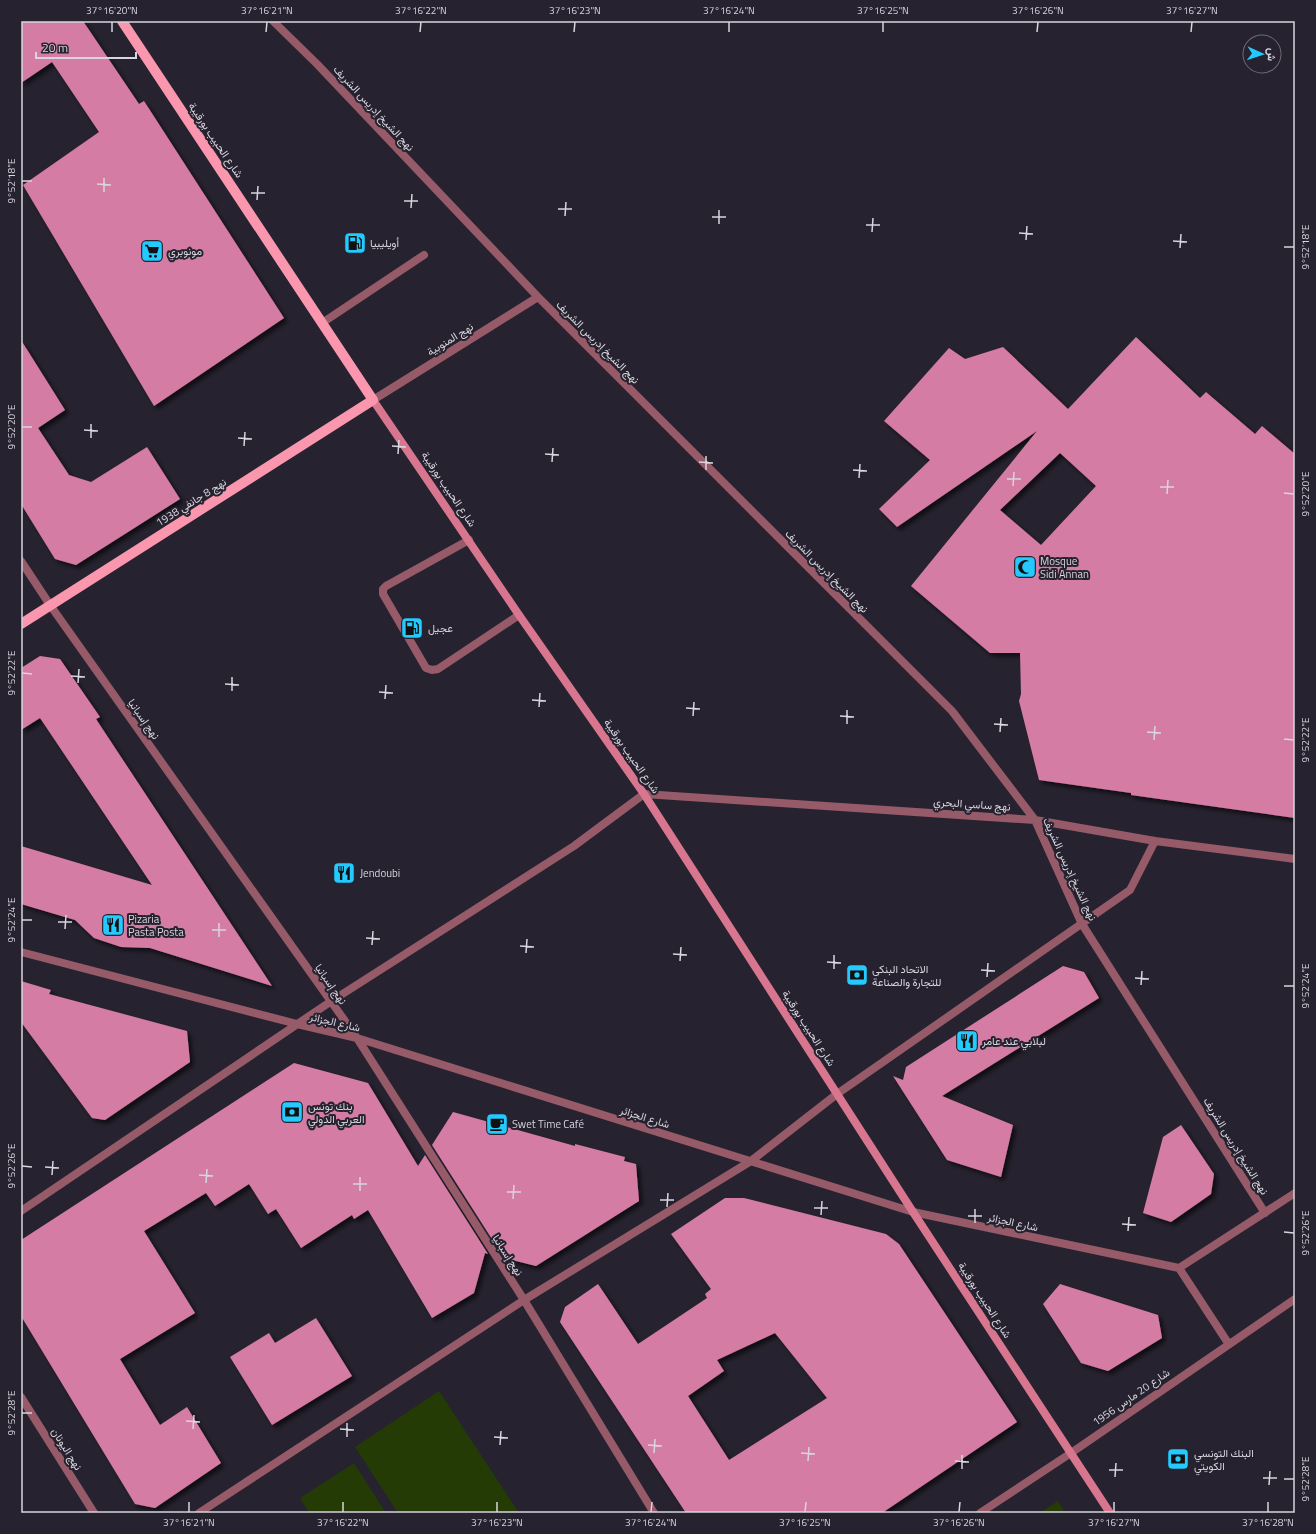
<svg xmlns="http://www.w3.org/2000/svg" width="1316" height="1534" font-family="'Titillium Web',Vazirmatn,sans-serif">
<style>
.green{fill:#243b06}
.building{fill:#d57ca5;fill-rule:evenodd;filter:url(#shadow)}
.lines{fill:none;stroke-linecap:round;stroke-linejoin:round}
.service{stroke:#965a68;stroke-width:8}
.minor{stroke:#965a68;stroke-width:8}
.tertiary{stroke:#965a68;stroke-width:8}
.secondary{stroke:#d7768e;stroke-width:8}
.primary{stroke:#fa96ae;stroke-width:10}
.ticks{fill:none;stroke:#d8d5de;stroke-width:1.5}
.labels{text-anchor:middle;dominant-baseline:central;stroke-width:4;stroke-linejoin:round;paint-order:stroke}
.street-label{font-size:11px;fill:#d8d5de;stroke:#26222f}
.poi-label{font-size:11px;fill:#d8d5de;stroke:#26222f;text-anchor:start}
.neatline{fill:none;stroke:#d8d5de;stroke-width:1.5}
.ticks-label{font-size:10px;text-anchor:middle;fill:#d8d5de}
</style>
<defs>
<filter id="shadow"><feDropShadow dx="3.5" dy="3.5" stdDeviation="2" flood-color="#0009"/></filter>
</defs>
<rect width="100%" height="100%" fill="#26222f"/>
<!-- green -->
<path class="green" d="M 439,1391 L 519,1513 L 398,1513 L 355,1447 Z
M 354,1463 L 386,1513 L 309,1513 L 300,1498 Z
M 1058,1501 L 1065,1513 L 1040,1513 Z"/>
<!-- building -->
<path class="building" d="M 21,21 L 83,21 L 139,104 L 144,101 L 284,318 L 154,406 L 23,185 L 99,132 L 52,62 L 21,83 Z
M 1136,337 L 1200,398 L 1206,392 L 1255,434 L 1262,426 L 1295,454 L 1295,818 L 1131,795 L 1131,793 L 1039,780 L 1019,701 L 1021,694 L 1020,653 L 990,653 L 911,586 L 1037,431 L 897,527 L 879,509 L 930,460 L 884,421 L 949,348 L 965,359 L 1003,347 L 1068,409 ZM 1060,453 L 1096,486 L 1041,545 L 1000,510 Z
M 21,340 L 65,410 L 38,428 L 69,475 L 91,482 L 147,447 L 180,499 L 76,565 L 55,559 L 21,504 Z
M 40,656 L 60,659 L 100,717 L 96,719 L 272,986 L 150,948 L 121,947 L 94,938 L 75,920 L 21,904 L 21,846 L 152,885 L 40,718 L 21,730 L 21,668 Z
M 1063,966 L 1084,972 L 1099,998 L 942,1096 L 1013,1125 L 1001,1177 L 947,1160 L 893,1076 L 903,1080 L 906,1067 Z
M 21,981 L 51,990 L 49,994 L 187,1031 L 190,1062 L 105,1120 L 92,1118 L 21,1022 Z
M 294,1063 L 368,1083 L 418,1166 L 425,1155 L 488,1254 L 485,1253 L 474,1293 L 432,1318 L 368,1210 L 354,1219 L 352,1215 L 301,1248 L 276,1209 L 268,1214 L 249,1184 L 215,1206 L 206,1193 L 144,1231 L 195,1313 L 120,1359 L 160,1425 L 187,1407 L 221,1463 L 155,1508 L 135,1504 L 21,1316 L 21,1240 Z
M 453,1112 L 575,1146 L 575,1144 L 625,1157 L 624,1161 L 636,1164 L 639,1201 L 536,1266 L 504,1258 L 432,1145 Z
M 1181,1125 L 1214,1174 L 1211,1194 L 1171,1222 L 1143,1213 L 1163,1137 Z
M 725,1198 L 744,1198 L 886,1234 L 899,1244 L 1017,1422 L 882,1513 L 686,1513 L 560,1322 L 565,1307 L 598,1284 L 638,1344 L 707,1298 L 705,1294 L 711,1289 L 671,1234 ZM 775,1333 L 827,1398 L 729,1460 L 688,1396 L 724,1371 L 717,1360 Z
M 1060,1284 L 1158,1315 L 1162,1338 L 1108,1371 L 1081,1363 L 1043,1304 Z
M 316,1318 L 352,1376 L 272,1425 L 230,1357 L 269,1333 L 275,1343 Z"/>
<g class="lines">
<!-- service -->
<path class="service" d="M 322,323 L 424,255
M 469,540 L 386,586 L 383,589 L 383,594 L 426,668 L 432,670 L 438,669 L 519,615"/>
<!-- minor -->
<path class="minor" d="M 273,21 L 317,64 L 538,297 L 952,711 L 1035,820 L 1082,924 L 1265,1213
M 373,400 L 538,297
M 21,561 L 50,605 L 357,1038 L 524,1300 L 654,1513
M 21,952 L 297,1024 L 357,1038 L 913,1212 L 1179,1268 L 1228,1343
M 21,1211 L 330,1002 L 574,846 L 644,794 L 1035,820 L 1155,841 L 1295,859
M 1179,1268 L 1295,1193
M 21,1397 L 94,1513
M 1071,1453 L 1295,1299
M 199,1513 L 524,1300 L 751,1161 L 837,1094 L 1130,890 L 1155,841"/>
<!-- tertiary -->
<path class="tertiary" d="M 980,1513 L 1071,1453"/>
<!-- secondary -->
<path class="secondary" d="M 373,400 L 519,615 L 644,794 L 913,1212 L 1110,1513"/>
<!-- primary -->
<path class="primary" d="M 21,624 L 373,400 L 122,21"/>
</g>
<!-- ticks -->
<path class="ticks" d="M 112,32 L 112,22M 266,32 L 267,22M 420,32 L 421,22M 574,32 L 575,22M 729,32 L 729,22M 883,32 L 883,22M 1037,32 L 1038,22M 1191,32 L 1192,22M 22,181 L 32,181M 97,184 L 111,185M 104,192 L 104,178M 251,193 L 265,193M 257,200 L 258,186M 404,201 L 418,201M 411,208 L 412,194M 558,209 L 572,209M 565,216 L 566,202M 712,217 L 726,217M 719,224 L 719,210M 866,225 L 880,225M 872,232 L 873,218M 1019,233 L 1033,234M 1026,240 L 1027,226M 1173,241 L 1187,242M 1284,247 L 1294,247M 1180,248 L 1181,234M 22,427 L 32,427M 84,430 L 98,431M 91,438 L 91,424M 238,438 L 252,439M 244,446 L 245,432M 392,446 L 406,447M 398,454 L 399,440M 545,454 L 559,455M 552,462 L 553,448M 699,462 L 713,463M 706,470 L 706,456M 853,470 L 867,471M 859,478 L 860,464M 1007,479 L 1021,479M 1013,486 L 1014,472M 1160,487 L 1174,487M 1284,493 L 1294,494M 1167,494 L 1168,480M 22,673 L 32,674M 71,676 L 85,677M 78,683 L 79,669M 225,684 L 239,685M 232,691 L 232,677M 379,692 L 393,693M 385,699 L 386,685M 532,700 L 546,701M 539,707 L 540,693M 686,708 L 700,709M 693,716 L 694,702M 840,716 L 854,717M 847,724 L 847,710M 994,724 L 1008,725M 1000,732 L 1001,718M 1147,732 L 1161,733M 1284,739 L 1294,740M 1154,740 L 1155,726M 22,920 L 32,920M 58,922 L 72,922M 65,929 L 66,915M 212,930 L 226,930M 219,937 L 219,923M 366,938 L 380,939M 372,945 L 373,931M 520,946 L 534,947M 526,953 L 527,939M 673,954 L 687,955M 680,961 L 681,947M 827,962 L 841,963M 834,969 L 834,955M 981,970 L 995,971M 987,977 L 988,963M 1135,978 L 1149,979M 1141,985 L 1142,971M 1284,986 L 1294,986M 22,1166 L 32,1167M 45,1167 L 59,1168M 52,1175 L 53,1161M 199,1175 L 213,1176M 206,1183 L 207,1169M 353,1184 L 367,1184M 360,1191 L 360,1177M 507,1192 L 521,1192M 513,1199 L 514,1185M 660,1200 L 674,1200M 667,1207 L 668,1193M 814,1208 L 828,1208M 821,1215 L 822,1201M 968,1216 L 982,1216M 975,1223 L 975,1209M 1122,1224 L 1136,1225M 1128,1231 L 1129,1217M 1284,1232 L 1294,1233M 22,1413 L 32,1413M 186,1421 L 200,1422M 193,1429 L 194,1415M 340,1429 L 354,1430M 347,1437 L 347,1423M 494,1437 L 508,1438M 500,1445 L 501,1431M 648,1445 L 662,1446M 654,1453 L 655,1439M 801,1453 L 815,1454M 808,1461 L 809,1447M 955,1461 L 969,1462M 962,1469 L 962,1455M 1109,1470 L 1123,1470M 1115,1477 L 1116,1463M 1263,1478 L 1277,1478M 1284,1479 L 1294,1479M 1269,1485 L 1270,1471M 189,1512 L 189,1502M 343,1512 L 343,1502M 497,1512 L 497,1502M 651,1512 L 652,1502M 805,1512 L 806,1502M 959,1512 L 960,1502M 1114,1512 L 1114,1502M 1268,1512 L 1268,1502"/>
<!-- icons -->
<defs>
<g id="fuel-square" transform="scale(1.15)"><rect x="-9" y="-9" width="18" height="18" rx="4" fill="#24c9fe" stroke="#26222f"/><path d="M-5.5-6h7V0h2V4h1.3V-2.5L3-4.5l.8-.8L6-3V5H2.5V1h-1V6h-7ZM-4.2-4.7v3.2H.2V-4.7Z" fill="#111"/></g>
<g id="supermarket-square" transform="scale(1.15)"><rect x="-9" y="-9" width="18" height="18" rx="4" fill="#24c9fe" stroke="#26222f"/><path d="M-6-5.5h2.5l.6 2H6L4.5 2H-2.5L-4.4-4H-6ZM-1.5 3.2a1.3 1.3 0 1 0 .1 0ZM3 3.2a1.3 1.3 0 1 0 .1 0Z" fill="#111"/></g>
<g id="mosque-square" transform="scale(1.15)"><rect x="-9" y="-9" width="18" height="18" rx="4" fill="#24c9fe" stroke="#26222f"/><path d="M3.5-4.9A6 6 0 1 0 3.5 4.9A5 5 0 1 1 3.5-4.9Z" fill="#111"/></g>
<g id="restaurant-square" transform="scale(1.15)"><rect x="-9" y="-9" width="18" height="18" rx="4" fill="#24c9fe" stroke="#26222f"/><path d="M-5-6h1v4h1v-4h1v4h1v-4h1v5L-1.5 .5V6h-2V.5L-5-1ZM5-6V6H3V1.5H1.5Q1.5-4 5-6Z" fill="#111"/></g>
<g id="bank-square" transform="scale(1.15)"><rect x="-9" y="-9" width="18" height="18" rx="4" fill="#24c9fe" stroke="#26222f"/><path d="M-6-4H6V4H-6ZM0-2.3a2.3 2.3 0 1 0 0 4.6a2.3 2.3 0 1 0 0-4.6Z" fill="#111"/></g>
<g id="cafe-square" transform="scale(1.15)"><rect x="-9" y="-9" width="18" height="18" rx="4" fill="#24c9fe" stroke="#26222f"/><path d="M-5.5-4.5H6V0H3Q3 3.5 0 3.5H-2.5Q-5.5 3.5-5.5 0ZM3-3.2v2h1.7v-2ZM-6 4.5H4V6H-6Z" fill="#111"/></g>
</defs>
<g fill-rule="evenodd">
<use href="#fuel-square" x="355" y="243"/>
<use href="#supermarket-square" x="152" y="251"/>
<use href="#mosque-square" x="1025" y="567"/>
<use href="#fuel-square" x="412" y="628"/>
<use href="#restaurant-square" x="344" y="873"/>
<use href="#restaurant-square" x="113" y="925"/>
<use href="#bank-square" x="857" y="975"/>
<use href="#restaurant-square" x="967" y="1041"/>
<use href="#bank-square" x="292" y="1112"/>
<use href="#cafe-square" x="497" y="1124"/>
<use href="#bank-square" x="1178" y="1459"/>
</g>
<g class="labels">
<!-- street labels -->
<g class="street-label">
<text transform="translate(374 108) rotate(47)">نهج الشيخ إدريس الشريف</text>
<text transform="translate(216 140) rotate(56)">شارع الحبيب بورقيبة</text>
<text transform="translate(450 339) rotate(-32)">نهج المنوبية</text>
<text transform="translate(598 342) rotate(45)">نهج الشيخ إدريس الشريف</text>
<text transform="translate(449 489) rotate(56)">شارع الحبيب بورقيبة</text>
<text transform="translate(191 502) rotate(-32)">نهج 8 جانفي 1938</text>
<text transform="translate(827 571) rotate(45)">نهج الشيخ إدريس الشريف</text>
<text transform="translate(144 719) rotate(55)">نهج إسبانيا</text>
<text transform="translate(632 756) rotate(55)">شارع الحبيب بورقيبة</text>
<text transform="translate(972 804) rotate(4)">نهج ساسي البحري</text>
<text transform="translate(1070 869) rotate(65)">نهج الشيخ إدريس الشريف</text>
<text transform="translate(331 984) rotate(55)">نهج إسبانيا</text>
<text transform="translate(335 1022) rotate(13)">شارع الجزائر</text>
<text transform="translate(809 1028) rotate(57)">شارع الحبيب بورقيبة</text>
<text transform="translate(645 1117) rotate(17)">شارع الجزائر</text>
<text transform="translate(1236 1146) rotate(58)">نهج الشيخ إدريس الشريف</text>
<text transform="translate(1013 1222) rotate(12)">شارع الجزائر</text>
<text transform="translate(508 1255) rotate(57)">نهج إسبانيا</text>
<text transform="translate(985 1300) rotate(57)">شارع الحبيب بورقيبة</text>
<text transform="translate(1131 1397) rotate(-35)">شارع 20 مارس 1956</text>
<text transform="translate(67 1449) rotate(58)">نهج اليونان</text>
</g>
<!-- poi labels -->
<g class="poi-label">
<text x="370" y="243">أويليبيا</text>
<text x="168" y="251">مونوبري</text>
<text x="1040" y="561">Mosque<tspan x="1040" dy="13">Sidi Annan</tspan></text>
<text x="428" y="628">عجيل</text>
<text x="360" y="873">Jendoubi</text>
<text x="128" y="919">Pizaria<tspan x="128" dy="13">Pasta Posta</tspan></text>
<text x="872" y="969">الاتحاد البنكي<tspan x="872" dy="13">للتجارة والصناعة</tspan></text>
<text x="982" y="1041">لبلابي عند عامر</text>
<text x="308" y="1106">بنك تونس<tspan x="308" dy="13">العربي الدولي</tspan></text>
<text x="512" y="1124">Swet Time Café</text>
<text x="1194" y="1453">البنك التونسي<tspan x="1194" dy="13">الكويتي</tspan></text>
</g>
</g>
<!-- border -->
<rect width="1316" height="1534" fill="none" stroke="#26222f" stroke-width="44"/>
<!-- north arrow -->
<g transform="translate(1262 54) rotate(93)"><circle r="19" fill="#26222f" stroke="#6d6a75"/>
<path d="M0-3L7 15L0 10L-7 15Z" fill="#24c9fe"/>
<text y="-6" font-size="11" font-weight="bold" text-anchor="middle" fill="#d8d5de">ش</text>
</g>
<!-- scale -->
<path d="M36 52v6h100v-6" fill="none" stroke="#d8d5de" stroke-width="2"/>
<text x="42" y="52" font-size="12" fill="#d8d5de" stroke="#26222f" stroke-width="3" paint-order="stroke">20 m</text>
<rect x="22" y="22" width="1272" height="1490" class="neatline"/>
<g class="ticks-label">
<text x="112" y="14">37°16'20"N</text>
<text x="267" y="14">37°16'21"N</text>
<text x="421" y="14">37°16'22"N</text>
<text x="575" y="14">37°16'23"N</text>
<text x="729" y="14">37°16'24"N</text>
<text x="883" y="14">37°16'25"N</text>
<text x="1038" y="14">37°16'26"N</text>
<text x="1192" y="14">37°16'27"N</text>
<text transform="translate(11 181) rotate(-90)" y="4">9°52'18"E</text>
<text transform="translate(1305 247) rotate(-90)" y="4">9°52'18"E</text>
<text transform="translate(11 427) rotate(-90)" y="4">9°52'20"E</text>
<text transform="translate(1305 494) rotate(-90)" y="4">9°52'20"E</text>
<text transform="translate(11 673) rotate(-90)" y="4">9°52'22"E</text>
<text transform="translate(1305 740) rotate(-90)" y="4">9°52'22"E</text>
<text transform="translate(11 920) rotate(-90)" y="4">9°52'24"E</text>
<text transform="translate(1305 986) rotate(-90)" y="4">9°52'24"E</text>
<text transform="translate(11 1166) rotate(-90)" y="4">9°52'26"E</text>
<text transform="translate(1305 1233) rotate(-90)" y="4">9°52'26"E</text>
<text transform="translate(11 1413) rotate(-90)" y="4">9°52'28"E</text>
<text transform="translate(1305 1479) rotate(-90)" y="4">9°52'28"E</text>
<text x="189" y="1526">37°16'21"N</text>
<text x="343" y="1526">37°16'22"N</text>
<text x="497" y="1526">37°16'23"N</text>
<text x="651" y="1526">37°16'24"N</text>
<text x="805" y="1526">37°16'25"N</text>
<text x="959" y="1526">37°16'26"N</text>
<text x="1114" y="1526">37°16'27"N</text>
<text x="1268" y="1526">37°16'28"N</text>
</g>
</svg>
